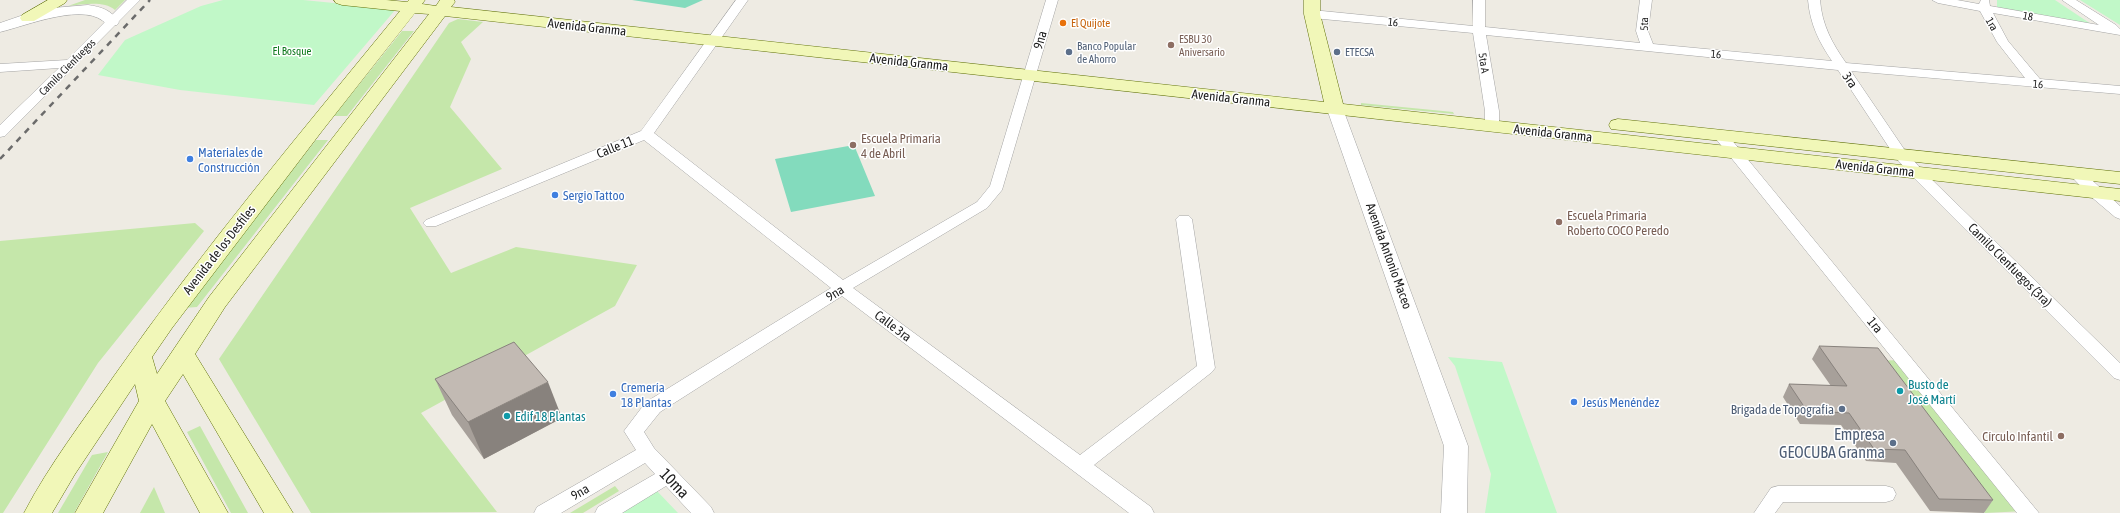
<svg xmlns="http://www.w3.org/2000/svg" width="2120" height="513" font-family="'Asap Condensed',sans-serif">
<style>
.grass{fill:#c5e7aa}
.park{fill:#c1f8c8}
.pitch{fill:#83dbbd}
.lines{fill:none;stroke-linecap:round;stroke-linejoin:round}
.minor-casing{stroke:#a4a4a4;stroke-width:1}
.tertiary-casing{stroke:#a4a4a4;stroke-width:1}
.secondary-casing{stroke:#607108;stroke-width:1}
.minor{fill:#fff;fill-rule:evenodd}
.tertiary{fill:#fff;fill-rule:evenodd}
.secondary{fill:#f1f7b8;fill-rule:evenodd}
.rail{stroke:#6b6b6b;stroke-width:2.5;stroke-dasharray:6 6;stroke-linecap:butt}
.wall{fill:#a7a09a}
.shaded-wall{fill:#88827d}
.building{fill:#c2bab3;stroke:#88827d}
.food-dot{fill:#e8710a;stroke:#fff;stroke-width:1.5}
.education-dot{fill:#8d6e63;stroke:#fff;stroke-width:1.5}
.service-dot{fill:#5c6f8a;stroke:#fff;stroke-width:1.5}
.shop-dot{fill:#3f7fe0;stroke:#fff;stroke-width:1.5}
.culture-dot{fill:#0f9aa8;stroke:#fff;stroke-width:1.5}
.labels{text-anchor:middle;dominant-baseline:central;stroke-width:3;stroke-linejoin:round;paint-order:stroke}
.far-street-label{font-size:11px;fill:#1d1d1d;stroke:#fff}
.far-food-label{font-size:11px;fill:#c56008;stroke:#fff;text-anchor:start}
.far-education-label{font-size:11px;fill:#785e54;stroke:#fff;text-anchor:start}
.far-service-label{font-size:11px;fill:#4e5e75;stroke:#fff;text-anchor:start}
.far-park-label{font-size:11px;fill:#0e781c;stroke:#fff}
.street-label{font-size:13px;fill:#1d1d1d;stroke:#fff}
.education-label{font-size:13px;fill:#785e54;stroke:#fff;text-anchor:start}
.shop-label{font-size:13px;fill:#366cbe;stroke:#fff;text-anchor:start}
.culture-label{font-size:13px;fill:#0d838f;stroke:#fff;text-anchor:start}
.service-label{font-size:13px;fill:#4e5e75;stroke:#fff;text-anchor:end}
.near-service-label{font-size:16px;fill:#4e5e75;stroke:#fff;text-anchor:end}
.near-street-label{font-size:16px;fill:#1d1d1d;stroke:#fff}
</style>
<rect width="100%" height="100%" fill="#eeebe3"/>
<!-- grass -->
<path class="grass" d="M 85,0 L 125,0 L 115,10 C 103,0 82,5 68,6 Z
M 458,19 L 483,22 L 461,42 L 471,59 L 450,107 L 502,169 L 410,208 L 451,273 L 516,247 L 637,265 L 615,306 L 421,413 L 497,512 L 311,513 L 219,359 L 449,23 Z
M 402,31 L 414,31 L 347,116 L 334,116 Z
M 1361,103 L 1453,112 L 1454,114 L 1361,105 Z
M 316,140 L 328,140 L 197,307 L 184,308 Z
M 195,223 L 204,231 L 98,363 L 3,513 L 0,513 L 0,241 Z
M 1901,360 L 2025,511 L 1985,513 L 1872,361 Z
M 200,426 L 248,513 L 231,513 L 187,432 Z
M 108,452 L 74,513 L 58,513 L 92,455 Z
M 615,486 L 619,491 L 583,513 L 570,513 Z
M 154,487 L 165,513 L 140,513 Z"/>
<!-- park -->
<path class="park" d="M 223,0 L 303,0 L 396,9 L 314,105 L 180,90 L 98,75 L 125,40 L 201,6 Z
M 1997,0 L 2055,0 L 2091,24 L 1997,7 Z
M 2080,0 L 2120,0 L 2120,25 Z
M 1448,357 L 1502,362 L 1557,513 L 1485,513 L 1491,474 L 1455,366 Z
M 657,491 L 678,513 L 622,513 Z"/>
<!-- pitch -->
<path class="pitch" d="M 632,0 L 703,0 L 685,8 Z
M 854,145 L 875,196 L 791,212 L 775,159 Z"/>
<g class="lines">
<!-- minor casing -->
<g class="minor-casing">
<path id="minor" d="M 127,0 L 140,0 L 5,136 L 0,137 L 0,125 L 59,68 L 0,72 L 0,64 L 67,60 Z
M 736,0 L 748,0 L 654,133 L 843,280 L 977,202 L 990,186 L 1046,0 L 1058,0 L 1002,190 L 987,208 L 853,288 L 1080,455 L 1197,366 L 1176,219 L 1179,216 L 1189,216 L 1192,219 L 1215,368 L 1212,372 L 1094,465 L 1151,507 L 1154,513 L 1129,513 L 842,296 L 660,412 L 644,432 L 654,448 L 711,507 L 714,513 L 691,513 L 666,486 L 622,513 L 595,513 L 598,507 L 655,474 L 645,463 L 561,513 L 534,513 L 537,507 L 636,450 L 624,431 L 646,402 L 831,288 L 644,140 L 436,226 L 426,226 L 423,223 L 426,220 L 641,131 Z
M 1473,0 L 1485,0 L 1485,27 L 1640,43 L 1636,31 L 1640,0 L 1652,0 L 1648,31 L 1653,44 L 1832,61 C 1819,42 1810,24 1808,0 L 1820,0 C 1822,25 1832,43 1846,63 L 2025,78 L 1997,42 L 1980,11 L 1938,3 L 1932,0 L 1957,0 L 1979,4 L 1981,0 L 1989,0 L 1990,6 L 2099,25 L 2062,0 L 2076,0 L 2116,25 L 2120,29 L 2120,35 L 1993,13 L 2008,41 L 2040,79 L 2120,86 L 2120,94 L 1851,71 L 1906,152 L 1922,170 L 2120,363 L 2120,380 L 2114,378 L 1912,176 L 1896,158 L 1838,70 L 1486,35 L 1499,111 L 1499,126 L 1492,130 L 1485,126 L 1485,111 L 1473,33 L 1312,18 L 1306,14 L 1312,10 L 1473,26 Z
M 1721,132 L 1726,133 L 2039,513 L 2017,513 L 1716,139 L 1714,136 L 1716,133 Z
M 2076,169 L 2081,170 L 2120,206 L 2120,219 L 2115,217 L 2089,195 L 2071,176 L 2069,173 L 2071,170 Z
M 1778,486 L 1886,486 L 1893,488 L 1896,494 L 1893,500 L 1886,502 L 1783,502 L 1775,513 L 1754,513 L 1771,488 Z"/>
</g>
<!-- tertiary casing -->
<g class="tertiary-casing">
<path id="tertiary" d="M 88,5 C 102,7 111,10 119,22 L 117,25 L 107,25 C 88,0 26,26 0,32 L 0,23 L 41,9 Z
M 1335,104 L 1341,105 L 1343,109 L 1468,446 L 1467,513 L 1441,513 L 1444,446 L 1327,109 L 1329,105 Z"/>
</g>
<!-- secondary casing -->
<g class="secondary-casing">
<path id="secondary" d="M 48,0 L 67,0 L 65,3 L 34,21 L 22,21 L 20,18 L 22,15 Z
M 334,0 L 386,0 L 407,2 L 409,0 L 425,0 L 422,4 L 436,6 L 440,0 L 454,0 L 455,2 L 451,7 L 1324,102 L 1304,14 L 1304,0 L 1320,0 L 1320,14 L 1343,104 L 2120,189 L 2120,201 L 445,16 L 225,307 L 195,354 L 293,513 L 264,513 L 183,374 L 165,401 L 228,513 L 200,513 L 152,424 L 103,513 L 75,513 L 139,401 L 135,384 L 75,474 L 52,513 L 24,513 C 49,465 83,421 114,376 C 202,250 302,131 400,11 L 342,5 L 336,3 ZM 415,13 L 429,14 L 209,297 L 157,374 L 152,357 L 172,328 L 322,131 Z
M 1618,119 L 2120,172 L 2120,184 L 1611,129 L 1609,125 L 1611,121 Z"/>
</g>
<!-- minor -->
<use href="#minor" class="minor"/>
<!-- tertiary -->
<use href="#tertiary" class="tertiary"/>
<!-- secondary -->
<use href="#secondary" class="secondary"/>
<!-- rail -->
<path class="rail" d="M 0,159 L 150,0"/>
</g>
<!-- wall -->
<path class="wall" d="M 1819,346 L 1993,500 L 1984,513 L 1930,511 L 1896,463 L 1866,461 L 1841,425 L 1800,424 L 1783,397 L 1789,384 L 1831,386 L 1812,359 Z
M 435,379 L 562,418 L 484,459 L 452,415 Z"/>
<!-- shaded-wall -->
<path class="shaded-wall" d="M 548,382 L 562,418 L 484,459 L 468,422 Z"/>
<!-- building -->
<path class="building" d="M 514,342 L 548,382 L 468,422 L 435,379 Z
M 1819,346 L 1878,348 L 1993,500 L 1939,499 L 1905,450 L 1874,449 L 1849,413 L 1807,411 L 1789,384 L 1847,386 Z"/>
<!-- markers -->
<circle class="food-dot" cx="1063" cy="23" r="4"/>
<g class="education-dot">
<circle cx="1171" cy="45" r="4"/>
<circle cx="853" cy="145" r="4"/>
<circle cx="1559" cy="222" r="4"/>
<circle cx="2061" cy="436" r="4"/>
</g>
<g class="service-dot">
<circle cx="1069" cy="52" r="4"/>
<circle cx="1337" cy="52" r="4"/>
<circle cx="1842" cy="409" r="4"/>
<circle cx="1893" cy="443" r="4"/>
</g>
<g class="shop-dot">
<circle cx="190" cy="159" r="4"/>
<circle cx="555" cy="195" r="4"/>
<circle cx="613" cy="394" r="4"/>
<circle cx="1574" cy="402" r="4"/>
</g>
<g class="culture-dot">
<circle cx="1900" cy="391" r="4"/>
<circle cx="507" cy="416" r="4"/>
</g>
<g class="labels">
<!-- far-street labels -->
<g class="far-street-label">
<text transform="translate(2028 16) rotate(10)">18</text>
<text transform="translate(1393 22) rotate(6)">16</text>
<text transform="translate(1644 24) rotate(-89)">5ta</text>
<text transform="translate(1992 24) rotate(60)">1ra</text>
<text transform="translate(1716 54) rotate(5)">16</text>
<text transform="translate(1484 63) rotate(81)">5ta A</text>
<text transform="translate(67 67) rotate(-45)">Camilo Cienfuegos</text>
<text transform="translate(2038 84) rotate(5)">16</text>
</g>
<!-- far-food labels -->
<g class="far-food-label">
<text x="1071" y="23">El Quijote</text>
</g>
<!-- far-education labels -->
<g class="far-education-label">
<text x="1179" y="39">ESBU 30<tspan x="1179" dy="13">Aniversario</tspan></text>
</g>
<!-- far-service labels -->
<g class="far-service-label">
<text x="1077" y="46">Banco Popular<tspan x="1077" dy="13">de Ahorro</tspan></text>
<text x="1345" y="52">ETECSA</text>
</g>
<!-- far-park labels -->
<g class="far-park-label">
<text x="292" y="51">El Bosque</text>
</g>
<!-- street labels -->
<g class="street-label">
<text transform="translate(587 27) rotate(6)">Avenida Granma</text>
<text transform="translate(1040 40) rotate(-74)">9na</text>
<text transform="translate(909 62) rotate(6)">Avenida Granma</text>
<text transform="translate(1850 80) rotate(56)">3ra</text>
<text transform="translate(1231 98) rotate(6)">Avenida Granma</text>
<text transform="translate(1553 133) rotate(6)">Avenida Granma</text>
<text transform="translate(615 147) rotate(-22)">Calle 11</text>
<text transform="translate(1875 168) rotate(6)">Avenida Granma</text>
<text transform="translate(219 250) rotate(-52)">Avenida de los Desfiles</text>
<text transform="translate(1389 256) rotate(70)">Avenida Antonio Maceo</text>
<text transform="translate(2010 265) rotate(45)">Camilo Cienfuegos (3ra)</text>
<text transform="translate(835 293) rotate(-32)">9na</text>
<text transform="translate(1875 325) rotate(51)">1ra</text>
<text transform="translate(893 326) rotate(37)">Calle 3ra</text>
<text transform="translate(580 492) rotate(-30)">9na</text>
</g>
<!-- education labels -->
<g class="education-label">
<text x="861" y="138">Escuela Primaria<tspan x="861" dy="15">4 de Abril</tspan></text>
<text x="1567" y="215">Escuela Primaria<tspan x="1567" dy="15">Roberto COCO Peredo</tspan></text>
<text x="2053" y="436" text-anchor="end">Círculo Infantil</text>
</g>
<!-- shop labels -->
<g class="shop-label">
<text x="198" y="152">Materiales de<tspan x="198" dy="15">Construcción</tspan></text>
<text x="563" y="195">Sergio Tattoo</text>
<text x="621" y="387">Cremería<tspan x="621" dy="15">18 Plantas</tspan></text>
<text x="1582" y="402">Jesús Menéndez</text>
</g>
<!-- culture labels -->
<g class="culture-label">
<text x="1908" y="384">Busto de<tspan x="1908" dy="15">José Martí</tspan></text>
<text x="515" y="416">Edif 18 Plantas</text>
</g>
<!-- service labels -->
<g class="service-label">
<text x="1834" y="409">Brigada de Topografía</text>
</g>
<!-- near-service labels -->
<g class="near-service-label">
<text x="1885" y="434">Empresa<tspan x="1885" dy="18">GEOCUBA Granma</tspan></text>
</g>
<!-- near-street labels -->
<g class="near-street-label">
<text transform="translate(675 483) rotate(46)">10ma</text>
</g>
</g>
</svg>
